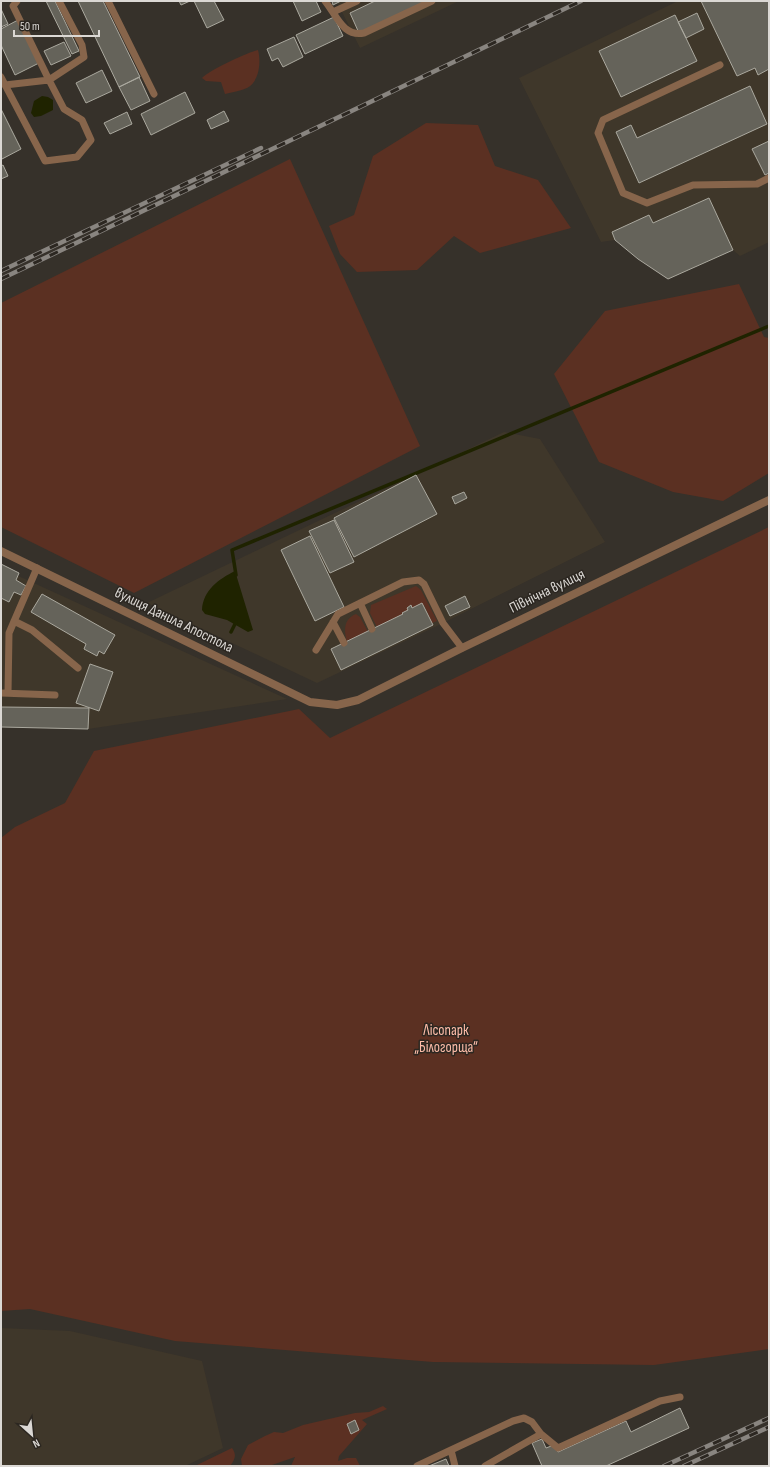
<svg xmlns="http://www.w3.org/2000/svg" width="770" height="1467" font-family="'Sofia Sans Condensed',sans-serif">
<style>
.built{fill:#3f372a}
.green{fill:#5b3022}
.water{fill:#1f2300}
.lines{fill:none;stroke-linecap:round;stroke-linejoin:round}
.stream{stroke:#1f2300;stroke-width:3.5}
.building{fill:#65635a;stroke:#aba99f}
.service{stroke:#87654b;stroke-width:7}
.minor{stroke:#87654b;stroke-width:8}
.rail-casing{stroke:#898580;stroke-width:4.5}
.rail{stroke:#2c2721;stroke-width:3;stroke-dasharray:9;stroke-linecap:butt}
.labels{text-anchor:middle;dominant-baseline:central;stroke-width:3;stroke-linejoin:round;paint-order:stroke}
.street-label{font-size:15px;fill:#dbd8d4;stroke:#2c2721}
.park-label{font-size:15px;fill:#fdbca8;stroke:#2c2721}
</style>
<rect width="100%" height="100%" fill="#36312a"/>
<!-- built -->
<path class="built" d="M 339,1 L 459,1 L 360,48 L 337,2 Z
M 678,1 L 769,1 L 769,242 L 740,256 L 733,250 L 668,279 L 638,259 L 615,240 L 601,242 L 519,78 Z
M 504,432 L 540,439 L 605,542 L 443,623 L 317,683 L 147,603 Z
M 1,568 L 287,699 L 88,729 L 1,727 Z
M 1,1328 L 70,1331 L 202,1361 L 223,1448 L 185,1466 L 1,1466 Z"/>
<!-- green -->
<path class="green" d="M 258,50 C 261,61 260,81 247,88 C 240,91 232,92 225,94 L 221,82 L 206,81 L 202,78 C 210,70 246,53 258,50 Z
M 426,123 L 478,125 L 495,166 L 538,180 L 571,228 L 480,253 L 454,236 L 417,270 L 357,272 L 340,254 L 329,226 L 354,215 L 373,156 Z
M 290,159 L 420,446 L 134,593 L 1,527 L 1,303 Z
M 739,284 L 764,337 L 769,338 L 769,473 L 723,501 L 673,492 L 599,462 L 554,374 L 605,311 Z
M 769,527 L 769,1349 L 654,1365 L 433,1362 L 175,1341 L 30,1309 L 1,1311 L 1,838 L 15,827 L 65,803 L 94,751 L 299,709 L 330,738 Z
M 416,586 L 421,590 L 437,621 L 432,623 L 424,605 L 412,608 L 411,606 L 407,607 L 408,610 L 402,613 L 403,614 L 377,627 L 370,613 L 371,605 Z
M 356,614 L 360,617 L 368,632 L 347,642 C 344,631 343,619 356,614 Z
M 383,1406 L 387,1409 L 362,1420 L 367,1424 L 339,1456 L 338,1461 L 347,1458 L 356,1458 L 360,1466 L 291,1466 L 295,1457 L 269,1466 L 242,1466 L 241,1459 L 248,1445 L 265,1436 L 274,1432 L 283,1433 L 303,1425 L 355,1413 L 369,1412 Z
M 232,1448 C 237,1455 235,1459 230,1466 L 189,1466 L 197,1465 Z"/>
<!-- water -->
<path class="water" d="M 42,96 L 48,97 L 53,100 L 53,110 L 41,116 L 34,117 L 31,113 L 34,101 Z
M 235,571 L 253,630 L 248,632 L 227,620 L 205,614 L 202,610 C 203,590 219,579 235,571 Z"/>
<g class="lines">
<!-- stream -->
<path class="stream" d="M 236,575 L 232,550 L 769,326
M 231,632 L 236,622"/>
</g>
<!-- building -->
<path class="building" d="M 46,1 L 55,1 L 79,51 L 72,54 Z
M 78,1 L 103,1 L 140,77 L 119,87 Z
M 179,1 L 190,1 L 181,5 Z
M 194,1 L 214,1 L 224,20 L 207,28 Z
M 293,1 L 316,1 L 321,12 L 302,21 Z
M 332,1 L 341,1 L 333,5 Z
M 375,1 L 429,1 L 359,33 L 350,13 Z
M 701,1 L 769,1 L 769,69 L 758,75 L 755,68 L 737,76 Z
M 1,9 L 8,24 L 1,27 Z
M 697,13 L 704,29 L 686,38 L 678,22 Z
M 675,15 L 697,61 L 621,97 L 599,51 Z
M 334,17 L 343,36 L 305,54 L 296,35 Z
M 18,20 L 39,63 L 15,75 L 1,45 L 1,29 Z
M 294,37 L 303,57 L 283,67 L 278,58 L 272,61 L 267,49 Z
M 64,42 L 71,56 L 51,65 L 44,51 Z
M 102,70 L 112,91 L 86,103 L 76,83 Z
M 139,77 L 150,101 L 131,110 L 119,87 Z
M 750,86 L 767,124 L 639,183 L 616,132 L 631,125 L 637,138 Z
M 185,92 L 195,113 L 151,135 L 141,114 Z
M 1,109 L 21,149 L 2,159 L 1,157 Z
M 224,111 L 229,121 L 211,129 L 207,120 Z
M 127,112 L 132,124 L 110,134 L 104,123 Z
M 769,141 L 769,173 L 765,175 L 752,149 Z
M 3,165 L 8,176 L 1,179 L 1,166 Z
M 709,198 L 733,250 L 668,279 L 638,259 L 615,240 L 612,232 L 649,215 L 653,223 Z
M 416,475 L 437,514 L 354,557 L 334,518 Z
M 464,492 L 467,498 L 455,504 L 452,497 Z
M 334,520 L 354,562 L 330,573 L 309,531 Z
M 310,536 L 344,607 L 315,621 L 281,550 Z
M 1,564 L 19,573 L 16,580 L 26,586 L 21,595 L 14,592 L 9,602 L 1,598 Z
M 42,594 L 115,635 L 104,654 L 99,651 L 97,656 L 84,649 L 86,644 L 31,612 Z
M 465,596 L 470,607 L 450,616 L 445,606 Z
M 422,603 L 433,625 L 341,670 L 331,649 L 403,614 L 402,613 L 408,610 L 407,608 L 411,605 L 412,608 Z
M 90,664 L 113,672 L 99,711 L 76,703 Z
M 1,707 L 89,708 L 88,729 L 1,727 Z
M 680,1408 L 689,1428 L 606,1466 L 542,1466 L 532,1443 L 542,1439 L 546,1448 L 554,1445 L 558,1452 L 626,1421 L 631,1432 Z
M 355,1420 L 359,1430 L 351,1434 L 347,1424 Z
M 446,1459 L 449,1466 L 429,1466 Z"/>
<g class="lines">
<!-- service -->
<path class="service" d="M 108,1 L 154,94
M 325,1 C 337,16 343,37 364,33 L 432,1
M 333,12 L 357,1
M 720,65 L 603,120 L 598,133 L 623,193 L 647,203 L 693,185 L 757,184 L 769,178
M 1,77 L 45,161 L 77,157 L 91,140 L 82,120 L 64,109 L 49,80 L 84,57 L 82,45 L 59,1
M 5,85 L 49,80 L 13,6 L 17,1
M 360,603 L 372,629
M 14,621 L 32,630 L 78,668
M 333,622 L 344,643
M 316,650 L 338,614 L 403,582 L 419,580 L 424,584 L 443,623 L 462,648
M 1,693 L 55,695
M 8,693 L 9,633 L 37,568
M 417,1466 L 451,1450
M 455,1466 L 451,1450 L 513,1421 L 524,1418 L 532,1422 L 541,1434 L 558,1448 L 660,1401 L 680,1397
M 485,1466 L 541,1434"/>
<!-- minor -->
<path class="minor" d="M 1,551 L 310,702 L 337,705 L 358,700 L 462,648 L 769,500"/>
<!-- rail casing -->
<g class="rail-casing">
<path id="rail" d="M 1,271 L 261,148
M 1,279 L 581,1
M 664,1466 L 769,1418
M 684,1466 L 769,1427"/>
</g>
<!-- rail -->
<use href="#rail" class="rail"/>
</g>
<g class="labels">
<!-- street labels -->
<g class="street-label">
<text transform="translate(547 591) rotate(-26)">Північна вулиця</text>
<text transform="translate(174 620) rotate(26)">вулиця Данила Апостола</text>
</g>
<!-- park labels -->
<g class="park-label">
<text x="446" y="1030">Лісопарк<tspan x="446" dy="17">„Білогорща“</tspan></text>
</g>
</g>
<!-- border -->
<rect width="770" height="1467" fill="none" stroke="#dbd8d4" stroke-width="4"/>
<!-- north arrow -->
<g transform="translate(32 1435) rotate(153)" stroke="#2c2721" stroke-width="3" paint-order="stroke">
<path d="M0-3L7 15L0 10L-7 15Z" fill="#dbd8d4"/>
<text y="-6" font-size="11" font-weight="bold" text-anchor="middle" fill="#dbd8d4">N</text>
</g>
<!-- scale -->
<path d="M14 30v6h85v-6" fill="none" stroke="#dbd8d4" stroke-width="2"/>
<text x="20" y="30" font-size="12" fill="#dbd8d4" stroke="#2c2721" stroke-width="3" paint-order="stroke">50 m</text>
</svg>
